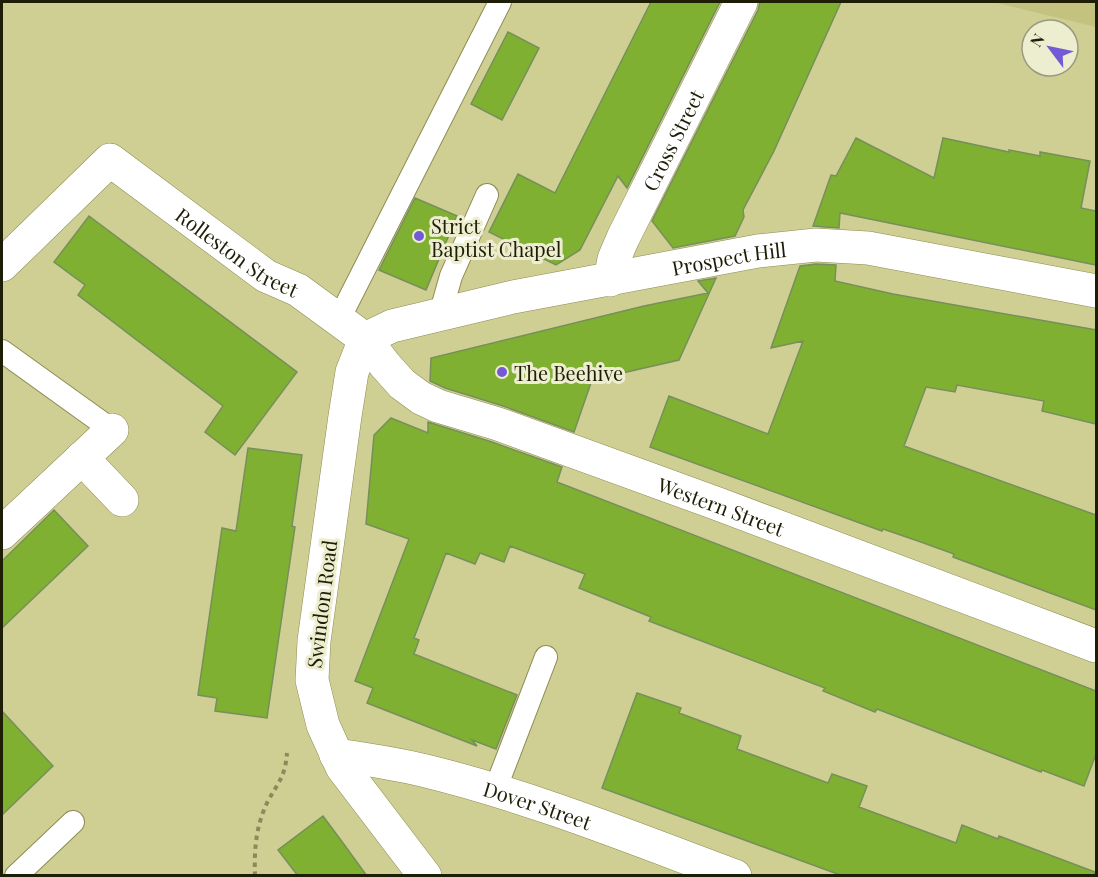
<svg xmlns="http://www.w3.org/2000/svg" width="1098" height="877" font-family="'Playfair Display',serif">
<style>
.built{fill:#c3c37f}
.building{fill:#7fb031;stroke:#778f5b;stroke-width:1.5}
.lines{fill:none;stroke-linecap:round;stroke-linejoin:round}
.service-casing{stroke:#8c8c53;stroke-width:24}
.minor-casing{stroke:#8c8c53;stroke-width:34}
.path{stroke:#8b8a5d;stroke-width:4;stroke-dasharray:4.5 4.5;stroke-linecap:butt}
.service{stroke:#fff;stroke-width:22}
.minor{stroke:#fff;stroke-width:33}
.poi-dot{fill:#735bd5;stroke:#edeed0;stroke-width:2}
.labels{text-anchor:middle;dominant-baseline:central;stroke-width:6;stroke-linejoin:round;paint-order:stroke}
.street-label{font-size:20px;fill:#1e1d06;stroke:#edeed0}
.poi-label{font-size:20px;fill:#1e1d06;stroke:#edeed0;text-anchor:start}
</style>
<rect width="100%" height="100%" fill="#cfcf93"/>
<!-- built -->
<path class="built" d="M 993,2 L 1096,2 L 1096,27 L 1026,10 Z"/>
<!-- building -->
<path class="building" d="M 651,2 L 720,2 L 627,188 L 618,176 L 580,250 L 556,265 L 489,232 L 518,174 L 555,193 Z
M 760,2 L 841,2 L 774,151 L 743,210 L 744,217 L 735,236 L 673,248 L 652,221 L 758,10 Z
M 508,32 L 539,48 L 502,120 L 471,104 Z
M 856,138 L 934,178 L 943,138 L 1009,152 L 1009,150 L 1040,156 L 1040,152 L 1090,161 L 1081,208 L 1096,211 L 1096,265 L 840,213 L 839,228 L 813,226 L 831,175 L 836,176 Z
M 415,198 L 457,216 L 426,290 L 379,270 Z
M 89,216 L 297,372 L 235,455 L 205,432 L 223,406 L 78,295 L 85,285 L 54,262 Z
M 816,264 L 836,265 L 835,281 L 893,294 L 1096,330 L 1096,424 L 1042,411 L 1044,401 L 957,385 L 955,392 L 926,387 L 904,446 L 1096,515 L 1096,610 L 953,557 L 954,554 L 918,541 L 883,529 L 882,531 L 650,447 L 669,396 L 768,434 L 803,341 L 771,348 L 800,266 Z
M 716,278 L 679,360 L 592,380 L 574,432 L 503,406 L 445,388 L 430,381 L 431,358 L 644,306 L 708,293 L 698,281 Z
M 391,418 L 428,433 L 428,422 L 492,442 L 562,467 L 557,482 L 1096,691 L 1096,754 L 1084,786 L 1042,770 L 1041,772 L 877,709 L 875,712 L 823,691 L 825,688 L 649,621 L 651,617 L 579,588 L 585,574 L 510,546 L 504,562 L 480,553 L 475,564 L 446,553 L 414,638 L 419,640 L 414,654 L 517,695 L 496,749 L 472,740 L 477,746 L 367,703 L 373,688 L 355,681 L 409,539 L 366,524 L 374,435 Z
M 248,448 L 302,455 L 292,526 L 295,527 L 267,718 L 215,711 L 217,698 L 198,695 L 222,528 L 236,531 Z
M 54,510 L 88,546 L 2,628 L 2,561 Z
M 637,693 L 681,708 L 679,713 L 741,736 L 737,749 L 828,783 L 832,774 L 867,786 L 859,807 L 956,843 L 962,825 L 998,839 L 999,836 L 1095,872 L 1094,876 L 843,876 L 602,788 Z
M 2,711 L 53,766 L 2,815 Z
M 323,816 L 343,843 L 367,876 L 298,876 L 278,850 Z"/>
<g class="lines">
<!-- service casing -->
<g class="service-casing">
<path id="service" d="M 440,315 L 451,276 L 487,195
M 339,319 L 500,2
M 2,351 L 112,430
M 495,790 L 546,657
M 16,876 L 73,822"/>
</g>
<!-- minor casing -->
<g class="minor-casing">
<g id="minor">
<path id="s1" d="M 2,265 L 110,160 L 266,276 L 298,290 L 365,339 L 385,365 L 402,384 L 421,398 L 438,406 L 498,424 L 718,504 L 1096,646"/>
<path id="s2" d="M 610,280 L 614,259 L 623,238 L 741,2"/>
<path id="s3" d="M 365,339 L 392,326 L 513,297 L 758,251 L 816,245 L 868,248 L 1096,291"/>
<path d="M 365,339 L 352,372 L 345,416 L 314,641 L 312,680 L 323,725 L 342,767 L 425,876"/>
<path d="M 82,458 L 122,500"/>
<path d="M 2,533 L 112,430"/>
<path id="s4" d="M 336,755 C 366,759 397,764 426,771 C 532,797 633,838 735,876"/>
</g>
</g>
<!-- path -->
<path class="path" d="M 255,876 C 254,849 256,825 268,801 C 279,781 285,777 287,753"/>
<!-- service -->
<use href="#service" class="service"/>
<!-- minor -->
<use href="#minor" class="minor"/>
</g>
<!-- markers -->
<g class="poi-dot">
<circle cx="419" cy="236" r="6"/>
<circle cx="502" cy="372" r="6"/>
</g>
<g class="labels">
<!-- street labels -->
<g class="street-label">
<text stroke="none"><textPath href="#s2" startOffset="154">Cross Street</textPath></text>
<text stroke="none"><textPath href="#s1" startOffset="308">Rolleston Street</textPath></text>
<text stroke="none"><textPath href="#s3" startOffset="374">Prospect Hill</textPath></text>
<text stroke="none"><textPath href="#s1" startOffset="864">Western Street</textPath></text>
<text transform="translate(321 604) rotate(-83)">Swindon Road</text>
<text stroke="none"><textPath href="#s4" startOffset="208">Dover Street</textPath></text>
</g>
<!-- poi labels -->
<g class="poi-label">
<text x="431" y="225">Strict<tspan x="431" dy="23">Baptist Chapel</tspan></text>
<text x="514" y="372">The Beehive</text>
</g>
</g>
<!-- border -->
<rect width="1098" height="877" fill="none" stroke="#1e1d06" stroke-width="6"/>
<!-- north arrow -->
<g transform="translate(1050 48) rotate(302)"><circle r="28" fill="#edeed0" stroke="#9a9a7f" stroke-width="1.5"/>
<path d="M0-4.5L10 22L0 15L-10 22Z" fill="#735bd5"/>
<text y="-9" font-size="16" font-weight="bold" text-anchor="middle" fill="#1e1d06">N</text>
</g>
</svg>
